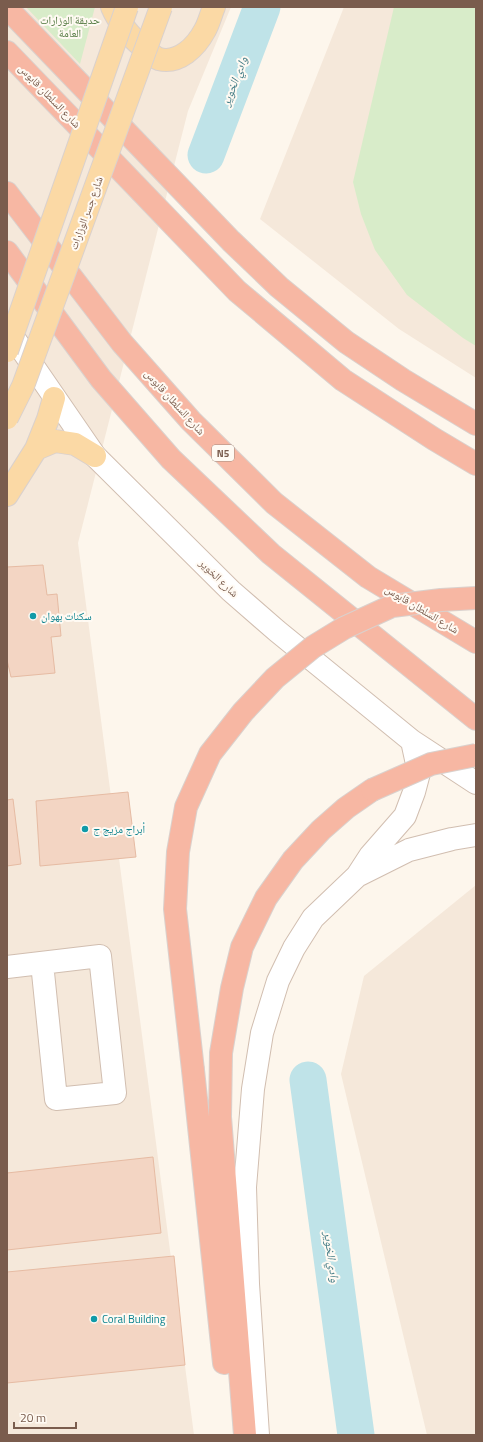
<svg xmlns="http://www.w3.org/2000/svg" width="483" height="1442" font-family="'Titillium Web','Noto Naskh Arabic',sans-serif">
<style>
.residential{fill:#f5e8da}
.green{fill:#d8ecc9}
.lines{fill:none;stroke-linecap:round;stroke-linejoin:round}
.river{stroke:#bfe3e8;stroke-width:37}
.building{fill:#f3d5c3;stroke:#e6bba3}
.minor-casing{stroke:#d1beb0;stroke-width:24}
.major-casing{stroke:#dad1cd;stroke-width:24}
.highway-casing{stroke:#dad1cd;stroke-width:24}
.minor{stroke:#fff;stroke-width:22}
.major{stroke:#fbd9a5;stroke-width:22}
.highway{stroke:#f7b7a3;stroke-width:22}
.major-bridge-casing{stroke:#dad1cd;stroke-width:24;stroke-linecap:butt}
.highway-bridge-casing{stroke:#dad1cd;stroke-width:24;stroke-linecap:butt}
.major-bridge{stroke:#fbd9a5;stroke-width:22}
.highway-bridge{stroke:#f7b7a3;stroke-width:22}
.culture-dot{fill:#0f9aa8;stroke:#fffaf3;stroke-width:1.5}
.labels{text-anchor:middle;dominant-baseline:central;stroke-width:4;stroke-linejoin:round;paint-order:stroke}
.shield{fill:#fffaf3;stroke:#a28b7f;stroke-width:1}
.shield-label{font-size:10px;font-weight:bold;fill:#7a5c4d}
.park-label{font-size:11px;fill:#537a41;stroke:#fffaf3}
.street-label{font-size:11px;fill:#7a5c4d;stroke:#fffaf3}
.culture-label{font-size:11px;fill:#0d838f;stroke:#fffaf3;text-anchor:start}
.water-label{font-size:12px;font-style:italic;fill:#437c86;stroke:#fffaf3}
</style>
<rect width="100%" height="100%" fill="#fdf6ec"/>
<!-- residential -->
<path class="residential" d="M 7,7 L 231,7 L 188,111 L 78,543 L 194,1435 L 7,1435 Z
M 344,7 L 476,7 L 476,378 L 399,329 L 260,219 Z
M 476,885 L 476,1435 L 427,1435 L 341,1074 L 364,976 Z"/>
<!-- green -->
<path class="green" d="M 26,7 L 95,7 L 80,64 Z
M 394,7 L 476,7 L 476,346 L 463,338 L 407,295 L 375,250 L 361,214 L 353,182 Z"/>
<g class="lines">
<!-- river -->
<path class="river" d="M 206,155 L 262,7
M 308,1080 L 356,1435"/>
</g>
<!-- building -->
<path class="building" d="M 43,565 L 47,595 L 57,594 L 61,636 L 51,637 L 55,673 L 11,677 L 7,660 L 7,567 Z
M 128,792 L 136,857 L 40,866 L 36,801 Z
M 13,799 L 21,864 L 7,866 L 7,800 Z
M 153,1157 L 161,1233 L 7,1250 L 7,1173 Z
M 174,1256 L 185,1365 L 7,1383 L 7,1272 Z"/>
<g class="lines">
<!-- minor casing -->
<g class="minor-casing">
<path id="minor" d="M 7,328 L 95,456 L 231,591 L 277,631 L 412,741 L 476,783
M 359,875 L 409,850 L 452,839 L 476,835
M 7,967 L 100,956 L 115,1093 L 56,1099 L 42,963
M 258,1435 L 248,1284 L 245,1187 L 253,1089 L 262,1033 L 278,981 L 294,948 L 313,918 L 357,876 L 370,856 L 405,816 L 414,792 L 419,773 L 412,741"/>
</g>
<!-- major casing -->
<g class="major-casing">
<path id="major" d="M 112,7 C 118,21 130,37 142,46 C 147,50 153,57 159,59 C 179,64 196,47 205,30 C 209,23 211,14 214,7
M 36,449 L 48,419 L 54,398
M 7,495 L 36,449 L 55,441 L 75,444 L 95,456"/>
</g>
<!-- highway casing -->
<g class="highway-casing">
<path id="highway" d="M 7,8 L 231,241 L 279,287 L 346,342 L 403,380 L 476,424
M 7,52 L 237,291 L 343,380 L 434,439 L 476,464
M 7,193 L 122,343 L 191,421 L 274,503 L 368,577 L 476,642
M 7,252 L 101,379 L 171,459 L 271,554 L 476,719
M 193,1070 L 224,1363
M 245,1435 L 220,1117 L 221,1053 L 232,988 L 242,947 L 266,898 L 293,860 L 321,830 L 346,808 L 372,790"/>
</g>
<!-- minor -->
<use href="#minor" class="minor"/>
<!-- major -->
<use href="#major" class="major"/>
<!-- highway -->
<use href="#highway" class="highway"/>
<!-- major-bridge casing -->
<g class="major-bridge-casing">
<path id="major-bridge" d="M 7,351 L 127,7
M 7,418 L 23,386 L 161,7"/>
</g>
<!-- highway-bridge casing -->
<g class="highway-bridge-casing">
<path id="highway-bridge" d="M 372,790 L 431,764 L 476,755
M 193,1070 L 175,909 L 178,852 L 186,807 L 210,754 L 243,712 L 275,678 L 313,647 L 344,628 L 392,606 L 441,600 L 476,598"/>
</g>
<!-- major-bridge -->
<use href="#major-bridge" class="major-bridge"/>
<!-- highway-bridge -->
<use href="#highway-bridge" class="highway-bridge"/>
</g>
<!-- markers -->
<g class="culture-dot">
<circle cx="33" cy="616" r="4"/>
<circle cx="85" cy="829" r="4"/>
<circle cx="94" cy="1319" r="4"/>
</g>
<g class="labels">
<!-- shield labels -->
<rect class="shield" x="212" y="445" width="22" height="16" rx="3"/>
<g class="shield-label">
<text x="223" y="453">N5</text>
</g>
<!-- park labels -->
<g class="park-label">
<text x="70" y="20">حديقة الوزارات<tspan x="70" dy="13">العامة</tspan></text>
</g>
<!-- street labels -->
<g class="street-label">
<text transform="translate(50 96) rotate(46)">شارع السلطان قابوس</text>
<text transform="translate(86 213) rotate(-70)">شارع جسر الوزارات</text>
<text transform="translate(175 402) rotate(48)">شارع السلطان قابوس</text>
<text transform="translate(219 578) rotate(44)">شارع الخوير</text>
<text transform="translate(422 609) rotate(31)">شارع السلطان قابوس</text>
</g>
<!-- culture labels -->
<g class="culture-label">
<text x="41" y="616">سكنات بهوان</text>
<text x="93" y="829">أبراج مزيج ج</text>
<text x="102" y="1319">Coral Building</text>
</g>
<!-- water labels -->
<g class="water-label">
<text transform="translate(234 81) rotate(-69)">وادي الخوير</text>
<text transform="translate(332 1257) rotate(82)">وادي الخوير</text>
</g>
</g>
<!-- border -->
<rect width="483" height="1442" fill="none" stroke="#7a5c4d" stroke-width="16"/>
<!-- scale -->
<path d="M14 1422v6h62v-6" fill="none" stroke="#7a5c4d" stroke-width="2"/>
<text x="20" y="1422" font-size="12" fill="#7a5c4d" stroke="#fffaf3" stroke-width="3" paint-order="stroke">20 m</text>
</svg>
